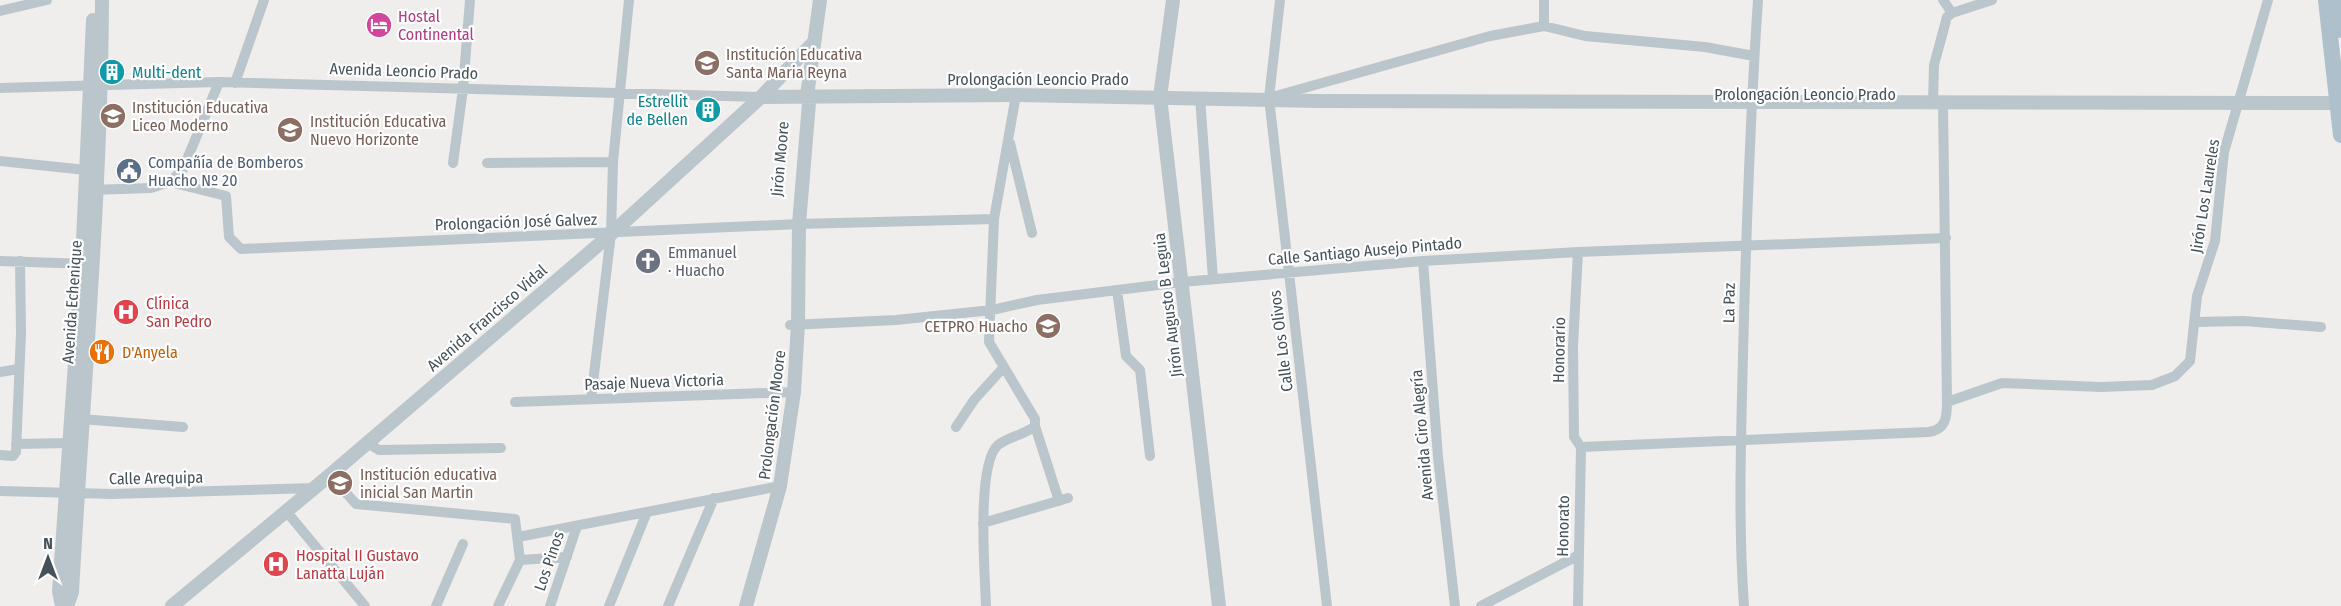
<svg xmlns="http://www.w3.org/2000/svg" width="2341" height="606" font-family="'Fira Sans Condensed',sans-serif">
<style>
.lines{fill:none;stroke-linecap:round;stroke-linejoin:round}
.minor{stroke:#bbc6cc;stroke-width:10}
.tertiary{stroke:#bbc6cc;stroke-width:14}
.primary{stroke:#adc0cc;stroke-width:16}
.labels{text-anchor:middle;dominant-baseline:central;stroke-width:4.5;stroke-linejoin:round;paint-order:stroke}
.hotel-label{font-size:16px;fill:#b23c85;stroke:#fff;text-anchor:start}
.education-label{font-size:16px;fill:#785e54;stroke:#fff;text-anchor:start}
.street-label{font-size:16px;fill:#45525a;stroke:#fff}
.culture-label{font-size:16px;fill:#0d838f;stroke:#fff;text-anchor:start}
.service-label{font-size:16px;fill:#4e5e75;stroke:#fff;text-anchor:start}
.worship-label{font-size:16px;fill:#5b616d;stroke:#fff;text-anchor:start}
.health-label{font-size:16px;fill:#be3a42;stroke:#fff;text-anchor:start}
.food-label{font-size:16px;fill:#c56008;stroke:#fff;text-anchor:start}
</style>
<rect width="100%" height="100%" fill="#f0eded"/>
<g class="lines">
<!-- minor -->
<path class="minor" d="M 1280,0 L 1269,98 L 1327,606
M 1943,0 L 1952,13
M 0,11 L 47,0
M 1544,26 L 1544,0
M 235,83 L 264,0
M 0,88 L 219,82 L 761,97
M 1200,97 L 1213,279
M 1272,97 L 1490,36 L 1544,26 L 1585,36 L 1705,47 L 1754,56
M 1933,103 L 1934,65 L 1947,17 L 1952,13 L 1992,0
M 1010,143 L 1032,233
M 0,161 L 86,170
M 453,163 L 463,89 L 470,0
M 487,163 L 613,162
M 170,182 L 183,169 L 219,82
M 91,190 L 151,188 L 170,182 L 226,196 L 229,237 L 241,249 L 799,224 L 994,219
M 1578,252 L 1573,346 L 1574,437 L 1581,447
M 0,261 L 88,264
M 1423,261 L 1438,457 L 1455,606
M 1117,290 L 1126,356 L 1140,370 L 1150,456
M 2196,322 L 2244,321 L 2321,327
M 790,325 L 896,320 L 992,310 L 1037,300 L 1182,282 L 1423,261 L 1578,252 L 1946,238
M 0,372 L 18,369
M 591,399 L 611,234 L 613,162 L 629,0
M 515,402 L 794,392
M 1947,402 L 2002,383 L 2101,387 L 2152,385 L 2175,376 L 2190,361 L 2197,296 L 2215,241 L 2224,152 L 2268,0
M 81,419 L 183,427
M 1035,426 L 1059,501
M 956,427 L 974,400 L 1003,368
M 367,443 L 379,450 L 501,448
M 16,444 L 70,443
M 1581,447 L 1928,432 C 1946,430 1947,417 1947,402 L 1943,103
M 0,455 L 13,456 L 16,452 L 21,333 L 20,261
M 330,475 L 356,504 L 515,519 L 520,560
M 0,491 L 112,494 L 314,488
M 286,511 L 365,606
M 983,523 L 1068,498
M 518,537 L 780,486
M 436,606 L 463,544
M 498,606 L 520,560 L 567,557
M 550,606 L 577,526
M 609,606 L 647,512
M 668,606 L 714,498
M 986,606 C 985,575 976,464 998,445 C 1009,436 1025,435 1035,426 L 1035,419 L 989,342 L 994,219 L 1016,95
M 1481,606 L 1577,556
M 1578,606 L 1581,447
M 1744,606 C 1738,522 1741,439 1743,355 C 1746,237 1750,118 1758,0"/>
<!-- tertiary -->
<path class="tertiary" d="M 1173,0 L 1160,97 L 1219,606
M 761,97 L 1016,95 L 1317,101 L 2341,103
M 62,606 L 59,591 L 82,263 L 93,20
M 67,606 L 72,592 C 83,395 101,197 102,0
M 172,606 L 330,475 L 611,234 L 761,97 L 812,44
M 746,606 L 780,486 L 794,392 L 798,324 L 799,224 L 809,103 L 807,96 L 820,0"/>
<!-- primary -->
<path class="primary" d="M 2326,0 L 2341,135
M 2338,0 L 2341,30"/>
</g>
<!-- icons -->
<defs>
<g id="hotel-disc" transform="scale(1.35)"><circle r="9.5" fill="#d1479c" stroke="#fff"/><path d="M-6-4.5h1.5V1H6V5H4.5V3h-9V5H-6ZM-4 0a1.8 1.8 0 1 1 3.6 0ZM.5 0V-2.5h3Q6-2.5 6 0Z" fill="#fff"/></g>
<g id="school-disc" transform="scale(1.35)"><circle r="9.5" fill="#8d6e63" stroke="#fff"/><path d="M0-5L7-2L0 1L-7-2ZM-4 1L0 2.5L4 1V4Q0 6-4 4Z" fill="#fff"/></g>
<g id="building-disc" transform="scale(1.35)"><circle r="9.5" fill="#0f9aa8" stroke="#fff"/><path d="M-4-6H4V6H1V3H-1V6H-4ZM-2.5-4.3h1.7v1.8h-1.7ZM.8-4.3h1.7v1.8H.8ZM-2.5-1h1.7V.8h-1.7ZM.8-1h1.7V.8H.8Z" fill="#fff"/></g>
<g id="civic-disc" transform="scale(1.35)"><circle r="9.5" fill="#5c6f8a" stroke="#fff"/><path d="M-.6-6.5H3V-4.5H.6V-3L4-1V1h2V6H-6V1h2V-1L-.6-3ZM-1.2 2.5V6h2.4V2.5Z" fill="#fff"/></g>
<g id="church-disc" transform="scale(1.35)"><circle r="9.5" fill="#6b7280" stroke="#fff"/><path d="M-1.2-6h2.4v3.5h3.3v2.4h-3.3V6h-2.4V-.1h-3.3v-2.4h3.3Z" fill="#fff"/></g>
<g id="hospital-disc" transform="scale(1.35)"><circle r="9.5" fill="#e0444e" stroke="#fff"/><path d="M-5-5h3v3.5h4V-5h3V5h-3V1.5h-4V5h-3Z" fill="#fff"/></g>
<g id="restaurant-disc" transform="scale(1.35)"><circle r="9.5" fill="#e8710a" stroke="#fff"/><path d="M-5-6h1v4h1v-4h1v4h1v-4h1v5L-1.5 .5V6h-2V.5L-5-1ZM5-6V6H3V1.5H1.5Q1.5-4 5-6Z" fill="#fff"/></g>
</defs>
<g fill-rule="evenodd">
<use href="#hotel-disc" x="379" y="25"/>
<use href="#school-disc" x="707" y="63"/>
<use href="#building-disc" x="112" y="72"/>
<use href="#building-disc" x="708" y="110"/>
<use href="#school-disc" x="113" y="116"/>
<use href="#school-disc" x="290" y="130"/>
<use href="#civic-disc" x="129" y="171"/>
<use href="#church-disc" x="648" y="261"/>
<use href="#hospital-disc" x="126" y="312"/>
<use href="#school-disc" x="1048" y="326"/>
<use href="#restaurant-disc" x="102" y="352"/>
<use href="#school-disc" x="340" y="483"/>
<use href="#hospital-disc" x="276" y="564"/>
</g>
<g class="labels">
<!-- hotel labels -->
<g class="hotel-label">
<text x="398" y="16">Hostal<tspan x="398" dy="18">Continental</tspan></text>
</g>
<!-- education labels -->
<g class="education-label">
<text x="726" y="54">Institución Educativa<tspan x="726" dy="18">Santa Maria Reyna</tspan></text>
<text x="132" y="107">Institución Educativa<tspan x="132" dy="18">Liceo Moderno</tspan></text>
<text x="310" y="121">Institución Educativa<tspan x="310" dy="18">Nuevo Horizonte</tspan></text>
<text x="1028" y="326" text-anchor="end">CETPRO Huacho</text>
<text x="360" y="474">Institución educativa<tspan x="360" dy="18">inicial San Martin</tspan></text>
</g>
<!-- street labels -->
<g class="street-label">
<text transform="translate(404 71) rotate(2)">Avenida Leoncio Prado</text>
<text x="1038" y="79">Prolongación Leoncio Prado</text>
<text x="1805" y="94">Prolongación Leoncio Prado</text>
<text transform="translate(780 159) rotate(-85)">Jirón Moore</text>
<text transform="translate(2205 196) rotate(-81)">Jirón Los Laureles</text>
<text transform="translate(516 222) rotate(-2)">Prolongación José Galvez</text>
<text transform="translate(1365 251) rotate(-5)">Calle Santiago Ausejo Pintado</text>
<text transform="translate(72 302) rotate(-86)">Avenida Echenique</text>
<text transform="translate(1729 303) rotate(-89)">La Paz</text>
<text transform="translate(1168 305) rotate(-97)">Jirón Augusto B Leguia</text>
<text transform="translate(487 318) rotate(-41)">Avenida Francisco Vidal</text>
<text transform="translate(1281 341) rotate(-97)">Calle Los Olivos</text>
<text transform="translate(1559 350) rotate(-89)">Honorario</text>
<text transform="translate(654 382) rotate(-2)">Pasaje Nueva Victoria</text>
<text transform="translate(772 415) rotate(-83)">Prolongación Moore</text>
<text transform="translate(1422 435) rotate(-95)">Avenida Ciro Alegría</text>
<text transform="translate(156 478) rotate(-1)">Calle Arequipa</text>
<text transform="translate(1563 526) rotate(-89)">Honorato</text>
<text transform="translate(549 561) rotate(-71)">Los Pinos</text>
</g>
<!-- culture labels -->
<g class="culture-label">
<text x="132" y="72">Multi-dent</text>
<text x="688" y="101" text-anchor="end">Estrellit<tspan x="688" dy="18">de Bellen</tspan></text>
</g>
<!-- service labels -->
<g class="service-label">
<text x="148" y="162">Compañía de Bomberos<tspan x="148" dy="18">Huacho Nº 20</tspan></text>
</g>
<!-- worship labels -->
<g class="worship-label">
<text x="668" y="252">Emmanuel<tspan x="668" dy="18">· Huacho</tspan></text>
</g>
<!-- health labels -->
<g class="health-label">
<text x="146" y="303">Clínica<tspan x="146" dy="18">San Pedro</tspan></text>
<text x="296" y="555">Hospital II Gustavo<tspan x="296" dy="18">Lanatta Luján</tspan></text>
</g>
<!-- food labels -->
<g class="food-label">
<text x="122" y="352">D'Anyela</text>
</g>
</g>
<!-- north arrow -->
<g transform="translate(48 558)" stroke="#ffffff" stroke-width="4.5" paint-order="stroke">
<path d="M0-4.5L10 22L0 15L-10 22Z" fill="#45525a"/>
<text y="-9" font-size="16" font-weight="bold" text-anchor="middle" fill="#45525a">N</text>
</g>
</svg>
